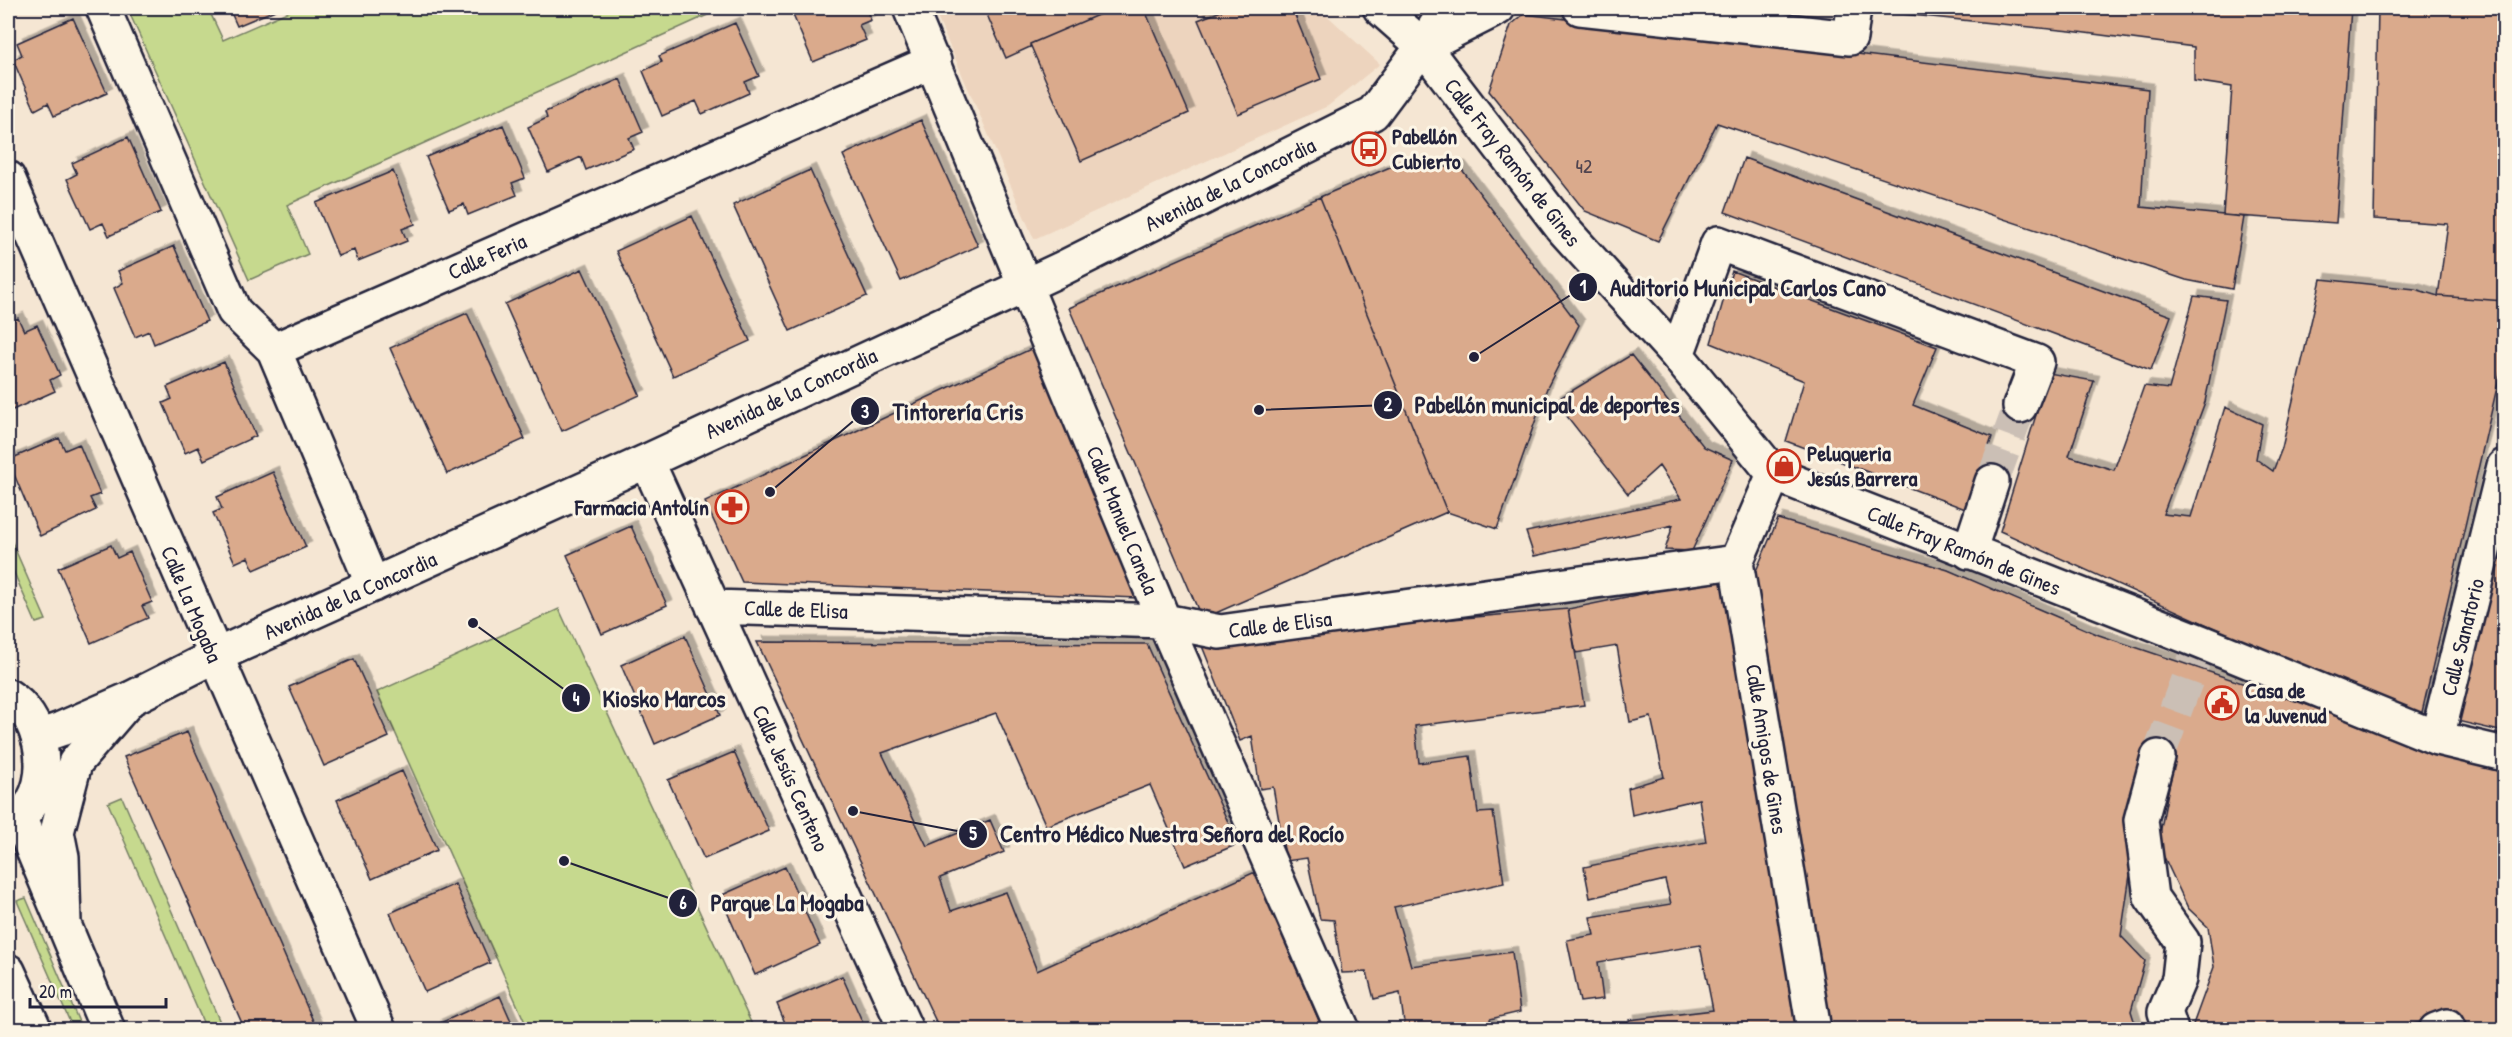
<svg xmlns="http://www.w3.org/2000/svg" width="2512" height="1037" font-family="'Patrick Hand',sans-serif">
<style>
.built{fill:#edd4be}
.green{fill:#c6d98e;stroke:#747e64;stroke-width:1.5}
.building{fill:#daaa8c;stroke:#22223b;stroke-width:1.5;filter:url(#shadow)}
.lines{fill:none;stroke-linecap:round;stroke-linejoin:round}
.street-tunnel{stroke:#cbbfb5;stroke-width:33;stroke-dasharray:33 16;stroke-linecap:butt}
.street-casing{stroke:#22223b;stroke-width:38}
.secondary-casing{stroke:#22223b;stroke-width:38}
.street{stroke:#fcf5e5;stroke-width:33}
.secondary{stroke:#fcf5e5;stroke-width:33}
.labels{text-anchor:middle;dominant-baseline:central;stroke-width:6;stroke-linejoin:round;paint-order:stroke}
.number-label{font-size:20px;fill:#50444f}
.poi-label{font-size:22px;font-weight:bold;fill:#22223b;stroke:#fcf5e5;text-anchor:start}
.street-label{font-size:22px;fill:#22223b;stroke:#fcf5e5}
.leader{fill:none;stroke:#22223b;stroke-width:2}
.callout-dot{fill:#22223b;stroke:#fcf5e5;stroke-width:2}
.mark-label{font-size:18px;text-anchor:middle;font-weight:bold;fill:#fff}
.callout-label{font-size:24px;text-anchor:middle;font-weight:bold;fill:#22223b;stroke:#fcf5e5;stroke-width:6;stroke-linejoin:round;paint-order:stroke}
</style>
<defs>
<filter id="shadow"><feDropShadow dx="5.5" dy="-5.5" stdDeviation="0" flood-color="#0004"/></filter>
</defs>
<rect width="100%" height="100%" fill="#f5e6d3"/>
<filter id="ink" filterUnits="userSpaceOnUse"><feTurbulence type="fractalNoise" baseFrequency=".0167" numOctaves="2"/><feDisplacementMap in="SourceGraphic" scale="12" xChannelSelector="R" yChannelSelector="G"/><feConvolveMatrix kernelMatrix="1 2 1 2 8 2 1 2 1" color-interpolation-filters="sRGB"/></filter>
<g filter="url(#ink)">
<!-- built -->
<path class="built" d="M 933,8 L 1319,8 L 1380,64 L 1328,106 L 1034,239 Z"/>
<!-- green -->
<path class="green" d="M 138,8 L 208,8 L 223,40 L 296,8 L 723,8 L 287,205 L 308,254 L 249,280 L 129,12 Z
M 8,533 L 46,620 L 36,623 L 8,559 Z
M 559,609 L 754,1029 L 528,1029 L 377,692 Z
M 122,797 L 223,1029 L 206,1029 L 108,803 Z
M 26,898 L 82,1029 L 73,1029 L 17,901 Z"/>
<!-- building -->
<path class="building" d="M 229,8 L 280,8 L 237,26 Z
M 790,8 L 865,8 L 871,20 L 859,25 L 866,40 L 813,62 Z
M 984,8 L 1098,8 L 1100,14 L 1030,44 L 1030,47 L 1006,58 Z
M 1114,8 L 1144,8 L 1189,113 L 1081,161 L 1030,44 Z
M 1229,8 L 1292,8 L 1321,79 L 1238,114 L 1198,20 Z
M 1893,8 L 2351,8 L 2336,223 L 2223,215 L 2232,87 L 2194,81 L 2194,47 L 2070,31 L 1892,13 Z
M 2378,8 L 2504,8 L 2504,301 L 2438,296 L 2448,224 L 2374,219 Z
M 1524,14 L 2148,89 L 2141,207 L 2244,217 L 2232,289 L 2186,280 L 1717,123 L 1658,241 L 1585,211 L 1489,91 L 1511,25 Z
M 73,18 L 107,93 L 54,116 L 48,103 L 35,110 L 13,60 L 22,55 L 17,43 Z
M 735,23 L 759,76 L 745,82 L 749,93 L 702,114 L 696,101 L 662,116 L 643,71 L 662,62 L 659,56 Z
M 620,79 L 643,132 L 629,138 L 634,149 L 586,170 L 581,157 L 548,172 L 528,127 L 547,118 L 545,112 Z
M 921,120 L 978,246 L 901,281 L 843,155 Z
M 503,125 L 525,178 L 512,183 L 517,195 L 468,215 L 464,204 L 449,210 L 426,157 Z
M 128,137 L 161,212 L 109,236 L 103,223 L 90,229 L 67,179 L 77,174 L 72,163 Z
M 1744,158 L 2171,316 L 2151,370 L 1725,212 Z
M 1390,167 L 1460,167 L 1579,325 L 1547,388 L 1497,529 L 1447,512 L 1320,197 Z
M 810,170 L 867,296 L 790,331 L 733,205 Z
M 393,171 L 415,224 L 402,229 L 407,241 L 358,261 L 354,250 L 338,256 L 316,203 Z
M 1320,197 L 1447,512 L 1202,619 L 1069,308 Z
M 692,216 L 750,341 L 673,376 L 616,251 Z
M 174,246 L 207,321 L 154,344 L 149,331 L 135,337 L 114,288 L 123,283 L 118,271 Z
M 582,269 L 640,395 L 562,431 L 505,304 Z
M 1732,271 L 1937,347 L 1913,405 L 1992,437 L 1968,510 L 1786,441 L 1804,381 L 1711,343 Z
M 2321,279 L 2415,289 L 2438,296 L 2504,301 L 2504,357 L 2420,721 L 2000,531 L 2049,373 L 2094,381 L 2069,456 L 2114,470 L 2144,386 L 2169,389 L 2194,296 L 2226,300 L 2205,402 L 2163,514 L 2191,517 L 2225,407 L 2262,424 L 2256,459 L 2273,471 L 2282,448 Z
M 467,313 L 525,439 L 447,474 L 390,348 Z
M 18,318 L 24,331 L 37,325 L 60,375 L 50,380 L 55,391 L 8,412 L 8,323 Z
M 1035,347 L 1137,598 L 742,582 L 705,502 Z
M 1631,355 L 1704,447 L 1733,460 L 1692,551 L 1665,550 L 1673,525 L 1534,556 L 1526,532 L 1681,499 L 1659,466 L 1628,494 L 1555,401 Z
M 224,362 L 256,436 L 204,460 L 198,447 L 185,453 L 163,403 L 172,399 L 167,387 Z
M 59,438 L 65,450 L 79,444 L 100,494 L 90,498 L 96,510 L 40,536 L 8,460 Z
M 273,472 L 306,547 L 254,570 L 248,557 L 235,563 L 213,513 L 222,509 L 217,497 Z
M 1778,519 L 1948,570 L 2099,635 L 2504,771 L 2504,1030 L 2463,1030 L 2457,1014 L 2385,1030 L 2191,1030 L 2214,967 L 2208,927 L 2188,908 L 2158,844 L 2175,755 L 2149,746 L 2121,936 L 2145,961 L 2131,1011 L 2137,1030 L 1830,1030 L 1753,578 Z
M 631,526 L 667,605 L 602,634 L 567,555 Z
M 2501,537 L 2504,537 L 2504,732 L 2453,720 Z
M 111,545 L 117,558 L 130,552 L 152,602 L 142,606 L 148,618 L 91,643 L 58,568 Z
M 1724,577 L 1804,1030 L 1630,1030 L 1629,1020 L 1713,1010 L 1700,945 L 1598,962 L 1603,999 L 1580,1002 L 1567,940 L 1594,935 L 1590,917 L 1671,904 L 1665,880 L 1590,898 L 1584,867 L 1706,842 L 1699,799 L 1632,815 L 1628,788 L 1664,777 L 1651,717 L 1630,722 L 1617,646 L 1576,653 L 1568,609 Z
M 1568,609 L 1584,705 L 1415,726 L 1419,763 L 1470,756 L 1478,813 L 1493,812 L 1504,883 L 1394,907 L 1411,966 L 1512,952 L 1520,1012 L 1490,1019 L 1492,1030 L 1405,1030 L 1400,993 L 1374,999 L 1367,972 L 1342,973 L 1334,920 L 1320,919 L 1307,858 L 1286,861 L 1273,787 L 1260,789 L 1252,736 L 1240,741 L 1200,641 Z
M 685,636 L 720,715 L 655,744 L 621,665 Z
M 757,642 L 1147,644 L 1238,844 L 1185,866 L 1150,785 L 1046,826 L 996,713 L 882,753 L 927,846 L 990,820 L 1004,852 L 940,878 L 951,911 L 1006,892 L 1037,971 L 1255,872 L 1323,1030 L 940,1030 Z
M 354,659 L 389,737 L 324,766 L 289,687 Z
M 187,732 L 317,1030 L 245,1030 L 124,757 Z
M 734,752 L 769,831 L 704,859 L 668,780 Z
M 402,771 L 437,850 L 372,879 L 337,800 Z
M 785,867 L 820,945 L 755,975 L 720,896 Z
M 455,884 L 490,963 L 425,992 L 390,913 Z
M 842,976 L 866,1030 L 788,1030 L 777,1004 Z
M 500,996 L 515,1030 L 438,1030 L 436,1025 Z"/>
<g class="lines">
<!-- street-tunnel -->
<path class="street-tunnel" d="M 1992,482 L 2020,406
M 2158,757 L 2201,642"/>
<!-- street casing -->
<g class="street-casing">
<path id="street" d="M 103,8 L 234,311 L 274,350 L 373,585
M 910,8 L 1164,621 L 1343,1030
M 1380,8 L 1423,46 L 1562,228 L 1677,355 L 1774,474 L 2201,642 L 2437,738 L 2504,754
M 1580,8 L 1850,38 L 1854,8
M 1423,46 L 1498,8
M 8,178 L 379,1030
M 274,350 L 934,61
M 1677,355 L 1718,243 L 2037,362 L 2020,406
M 647,461 L 906,1030
M 1774,474 L 1736,562 L 1814,1030
M 1969,552 L 1992,482
M 713,607 L 1164,621 L 1220,632 L 1736,562
M 38,737 L 61,729 L 130,699 L 215,656 L 647,461 L 1061,269 L 1373,113 L 1423,46 L 1447,8
M 2437,738 L 2504,466
M 2158,757 L 2141,820 L 2151,897 L 2183,942 L 2179,979 L 2165,1012 L 2171,1030
M 2436,1030 L 2447,1026 L 2449,1030"/>
</g>
<!-- secondary casing -->
<g class="secondary-casing">
<path id="secondary" d="M 8,696 C 41,716 51,768 33,801 C 26,813 18,821 8,829
M 20,819 L 108,1030
M 64,923 L 62,857 L 57,832 L 75,763 L 130,699
M 8,971 L 35,1030"/>
</g>
<!-- street -->
<use href="#street" class="street"/>
<!-- secondary -->
<use href="#secondary" class="secondary"/>
</g>
</g>
<!-- icons -->
<defs>
<g id="bus-ring" transform="scale(1.725)"><circle r="9.5" fill="#fcf5e5" stroke="#c8321e" stroke-width="1.5"/><path d="M-5-6H5V4H4V6H2V4H-2V6H-4V4H-5ZM-3.5-4V0h7V-4ZM-3.5 1.2v1.5H-2V1.2ZM2 1.2v1.5H3.5V1.2Z" fill="#c8321e"/></g>
<g id="shop-ring" transform="scale(1.725)"><circle r="9.5" fill="#fcf5e5" stroke="#c8321e" stroke-width="1.5"/><path d="M-5-2.5h2.3a2.7 3.5 0 0 1 5.4 0H5L5.5 6h-11ZM-1.5-2.5h3a1.5 2.3 0 0 0-3 0Z" fill="#c8321e"/></g>
<g id="pharmacy-ring" transform="scale(1.725)"><circle r="9.5" fill="#fcf5e5" stroke="#c8321e" stroke-width="1.5"/><path d="M-2-6h4v4h4v4h-4v4h-4v-4h-4v-4h4Z" fill="#c8321e"/></g>
<g id="civic-ring" transform="scale(1.725)"><circle r="9.5" fill="#fcf5e5" stroke="#c8321e" stroke-width="1.5"/><path d="M-.6-6.5H3V-4.5H.6V-3L4-1V1h2V6H-6V1h2V-1L-.6-3ZM-1.2 2.5V6h2.4V2.5Z" fill="#c8321e"/></g>
</defs>
<g fill-rule="evenodd">
<use href="#bus-ring" x="1369" y="149"/>
<use href="#shop-ring" x="1784" y="466"/>
<use href="#pharmacy-ring" x="732" y="507"/>
<use href="#civic-ring" x="2222" y="703"/>
</g>
<g class="labels">
<!-- number labels -->
<g class="number-label">
<text x="1584" y="165">42</text>
</g>
<!-- poi labels -->
<g class="poi-label">
<text x="1392" y="136">Pabellón<tspan x="1392" dy="25">Cubierto</tspan></text>
<text x="1807" y="453">Peluqueria<tspan x="1807" dy="25">Jesús Barrera</tspan></text>
<text x="709" y="507" text-anchor="end">Farmacia Antolín</text>
<text x="2245" y="690">Casa de<tspan x="2245" dy="25">la Juvenud</tspan></text>
</g>
<!-- street labels -->
<g class="street-label">
<text transform="translate(1513 162) rotate(52)">Calle Fray Ramón de Gines</text>
<text transform="translate(1230 184) rotate(-26)">Avenida de la Concordia</text>
<text transform="translate(487 256) rotate(-24)">Calle Feria</text>
<text transform="translate(791 393) rotate(-25)">Avenida de la Concordia</text>
<text transform="translate(1123 520) rotate(68)">Calle Manuel Canela</text>
<text transform="translate(1964 550) rotate(22)">Calle Fray Ramón de Gines</text>
<text transform="translate(350 595) rotate(-24)">Avenida de la Concordia</text>
<text transform="translate(192 604) rotate(67)">Calle La Mogaba</text>
<text transform="translate(796 609) rotate(2)">Calle de Elisa</text>
<text transform="translate(1280 624) rotate(-7)">Calle de Elisa</text>
<text transform="translate(2462 637) rotate(-76)">Calle Sanatorio</text>
<text transform="translate(1767 749) rotate(81)">Calle Amigos de Gines</text>
<text transform="translate(791 778) rotate(66)">Calle Jesús Centeno</text>
</g>
</g>
<!-- callouts -->
<path class="leader" d="M1474 357L1583 287M1259 410L1388 405M770 492L865 411M473 623L576 698M853 811L973 834M564 861L683 903"/>
<g class="callout-dot">
<circle cx="1474" cy="357" r="6"/>
<circle cx="1259" cy="410" r="6"/>
<circle cx="770" cy="492" r="6"/>
<circle cx="473" cy="623" r="6"/>
<circle cx="853" cy="811" r="6"/>
<circle cx="564" cy="861" r="6"/>
<circle cx="1583" cy="287" r="15"/>
<circle cx="1388" cy="405" r="15"/>
<circle cx="865" cy="411" r="15"/>
<circle cx="576" cy="698" r="15"/>
<circle cx="973" cy="834" r="15"/>
<circle cx="683" cy="903" r="15"/>
</g>
<g class="mark-label">
<text x="1583" y="293">1</text>
<text x="1388" y="411">2</text>
<text x="865" y="418">3</text>
<text x="576" y="705">4</text>
<text x="973" y="840">5</text>
<text x="683" y="909">6</text>
</g>
<g class="callout-label">
<text x="1748" y="296">Auditorio Municipal Carlos Cano</text>
<text x="1547" y="413">Pabellón municipal de deportes</text>
<text x="958" y="420">Tintorería Cris</text>
<text x="664" y="707">Kiosko Marcos</text>
<text x="1172" y="842">Centro Médico Nuestra Señora del Rocío</text>
<text x="787" y="911">Parque La Mogaba</text>
</g>
<!-- margin -->
<rect width="2512" height="1037" fill="none" stroke="#fcf5e5" stroke-width="30"/>
<rect x="15" y="15" width="2482" height="1007" fill="none" stroke="#22223b" stroke-width="2" filter="url(#ink)"/>
<!-- scale -->
<path d="M30 998v9h136v-9" fill="none" stroke="#22223b" stroke-width="3"/>
<text x="39" y="998" font-size="18" fill="#22223b" stroke="#fcf5e5" stroke-width="4.5" paint-order="stroke">20 m</text>
</svg>
